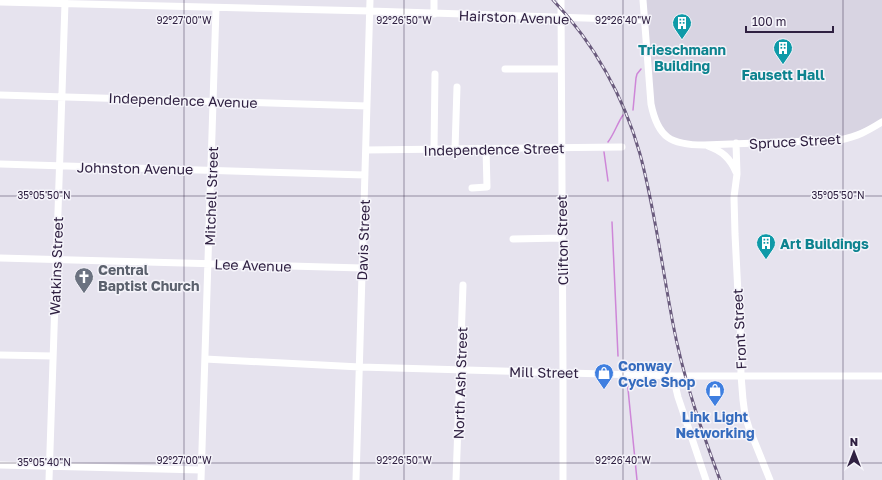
<svg xmlns="http://www.w3.org/2000/svg" width="882" height="480" font-family="'Golos Text',sans-serif">
<style>
.built{fill:#d8d4e2}
.lines{fill:none;stroke-linecap:round;stroke-linejoin:round}
.stream{stroke:#ce86d8;stroke-width:1.5}
.minor{stroke:#fff;stroke-width:7}
.rail-casing{stroke:#6a5b7d;stroke-width:3}
.rail{stroke:#f5f4fa;stroke-width:1.5;stroke-dasharray:4.5;stroke-linecap:butt}
.ticks{fill:none;stroke:#2f2041;stroke-width:1;stroke-opacity:0.45}
.labels{text-anchor:middle;dominant-baseline:central;stroke-width:3;stroke-linejoin:round;paint-order:stroke}
.street-label{font-size:14px;fill:#2f2041;stroke:#f5f4fa}
.culture-label{font-size:14px;font-weight:bold;fill:#0d838f;stroke:#f5f4fa}
.worship-label{font-size:14px;font-weight:bold;fill:#5b616d;stroke:#f5f4fa;text-anchor:start}
.shop-label{font-size:14px;font-weight:bold;fill:#366cbe;stroke:#f5f4fa;text-anchor:start}
.ticks-label{font-size:10px;text-anchor:middle;fill:#2f2041;stroke:#f5f4fa;stroke-width:3;stroke-linejoin:round;paint-order:stroke}
</style>
<rect width="100%" height="100%" fill="#e6e3ee"/>
<!-- built -->
<path class="built" d="M 645,0 L 882,0 L 882,120 L 840,140 L 688,145 L 665,136 L 651,104 Z"/>
<g class="lines">
<!-- stream -->
<path class="stream" d="M 633,110 L 636,78 L 637,74 L 641,69
M 608,142 C 614,134 617,124 623,115
M 604,152 L 608,181
M 612,222 L 618,356
M 627,379 L 637,480"/>
<!-- minor -->
<path class="minor" d="M 561,0 L 563,372 L 563,480
M 643,0 L 651,104 C 658,138 671,145 704,145 L 840,140 C 858,136 866,132 882,122
M 0,2 L 370,11 L 645,20
M 434,14 L 434,0
M 505,69 L 561,69
M 0,95 L 367,106
M 736,143 L 737,174 L 734,197 L 735,234 L 738,294 L 740,309 L 741,375 L 743,400 L 745,415 L 749,428 L 770,480
M 708,146 C 722,151 730,158 736,172
M 434,149 L 435,74
M 455,149 L 457,87
M 366,150 L 622,147
M 0,164 L 365,175
M 472,188 L 487,187 L 486,149
M 513,239 L 562,238
M 0,258 L 362,268
M 0,355 L 53,356
M 205,359 L 360,367 L 673,376 L 882,376
M 673,376 L 678,397 L 706,480
M 0,465 L 201,470
M 49,480 L 65,3
M 201,480 L 216,8
M 356,480 L 370,0
M 456,480 L 463,285"/>
<!-- rail casing -->
<g class="rail-casing">
<path id="rail" d="M 553,0 C 594,43 624,97 640,154 C 655,210 662,267 673,324 C 683,377 701,429 720,480"/>
</g>
<!-- rail -->
<use href="#rail" class="rail"/>
</g>
<!-- ticks -->
<path class="ticks" d="M 184,0 L 184,480M 404,0 L 404,480M 623,0 L 623,480M 843,0 L 843,480M 0,196 L 882,196M 0,463 L 882,463"/>
<!-- icons -->
<defs>
<g id="building-pin" transform="scale(1)"><path d="M0 17L-7.5 6A9.5 9.5 0 1 1 7.5 6Z" fill="#0f9aa8" stroke="#f5f4fa"/><path d="M-4-6H4V6H1V3H-1V6H-4ZM-2.5-4.3h1.7v1.8h-1.7ZM.8-4.3h1.7v1.8H.8ZM-2.5-1h1.7V.8h-1.7ZM.8-1h1.7V.8H.8Z" fill="#fff"/></g>
<g id="church-pin" transform="scale(1)"><path d="M0 17L-7.5 6A9.5 9.5 0 1 1 7.5 6Z" fill="#6b7280" stroke="#f5f4fa"/><path d="M-1.2-6h2.4v3.5h3.3v2.4h-3.3V6h-2.4V-.1h-3.3v-2.4h3.3Z" fill="#fff"/></g>
<g id="shop-pin" transform="scale(1)"><path d="M0 17L-7.5 6A9.5 9.5 0 1 1 7.5 6Z" fill="#3f7fe0" stroke="#f5f4fa"/><path d="M-5-2.5h2.3a2.7 3.5 0 0 1 5.4 0H5L5.5 6h-11ZM-1.5-2.5h3a1.5 2.3 0 0 0-3 0Z" fill="#fff"/></g>
</defs>
<g fill-rule="evenodd">
<use href="#building-pin" x="682" y="23"/>
<use href="#building-pin" x="783" y="48"/>
<use href="#building-pin" x="766" y="243"/>
<use href="#church-pin" x="84" y="277"/>
<use href="#shop-pin" x="604" y="373"/>
<use href="#shop-pin" x="715" y="390"/>
</g>
<g class="labels">
<!-- street labels -->
<g class="street-label">
<text transform="translate(514 17) rotate(2)">Hairston Avenue</text>
<text transform="translate(183 100) rotate(2)">Independence Avenue</text>
<text transform="translate(795 141) rotate(-3)">Spruce Street</text>
<text transform="translate(494 149) rotate(-1)">Independence Street</text>
<text transform="translate(135 168) rotate(1)">Johnston Avenue</text>
<text transform="translate(211 196) rotate(-88)">Mitchell Street</text>
<text transform="translate(363 240) rotate(-88)">Davis Street</text>
<text transform="translate(562 240) rotate(-91)">Clifton Street</text>
<text transform="translate(253 265) rotate(2)">Lee Avenue</text>
<text transform="translate(56 266) rotate(-88)">Watkins Street</text>
<text transform="translate(739 329) rotate(-93)">Front Street</text>
<text transform="translate(544 372) rotate(1)">Mill Street</text>
<text transform="translate(460 383) rotate(-88)">North Ash Street</text>
</g>
<!-- culture labels -->
<g class="culture-label">
<text x="682" y="49">Trieschmann<tspan x="682" dy="16">Building</tspan></text>
<text x="783" y="74">Fausett Hall</text>
<text x="780" y="243" text-anchor="start">Art Buildings</text>
</g>
<!-- worship labels -->
<g class="worship-label">
<text x="98" y="269">Central<tspan x="98" dy="16">Baptist Church</tspan></text>
</g>
<!-- shop labels -->
<g class="shop-label">
<text x="618" y="365">Conway<tspan x="618" dy="16">Cycle Shop</tspan></text>
<text x="715" y="416" text-anchor="middle">Link Light<tspan x="715" dy="16">Networking</tspan></text>
</g>
</g>
<g class="ticks-label">
<text x="184" y="24">92°27'00"W</text>
<text x="404" y="24">92°26'50"W</text>
<text x="623" y="24">92°26'40"W</text>
<text x="44" y="199">35°05'50"N</text>
<text x="838" y="199">35°05'50"N</text>
<text x="184" y="464">92°27'00"W</text>
<text x="404" y="464">92°26'50"W</text>
<text x="623" y="464">92°26'40"W</text>
<text x="44" y="466">35°05'40"N</text>
</g>
<!-- north arrow -->
<g transform="translate(854 452)" stroke="#f5f4fa" stroke-width="3" paint-order="stroke">
<path d="M0-3L7 15L0 10L-7 15Z" fill="#2f2041"/>
<text y="-6" font-size="11" font-weight="bold" text-anchor="middle" fill="#2f2041">N</text>
</g>
<!-- scale -->
<path d="M746 26v6h87v-6" fill="none" stroke="#2f2041" stroke-width="2"/>
<text x="752" y="26" font-size="12" fill="#2f2041" stroke="#f5f4fa" stroke-width="3" paint-order="stroke">100 m</text>
</svg>
